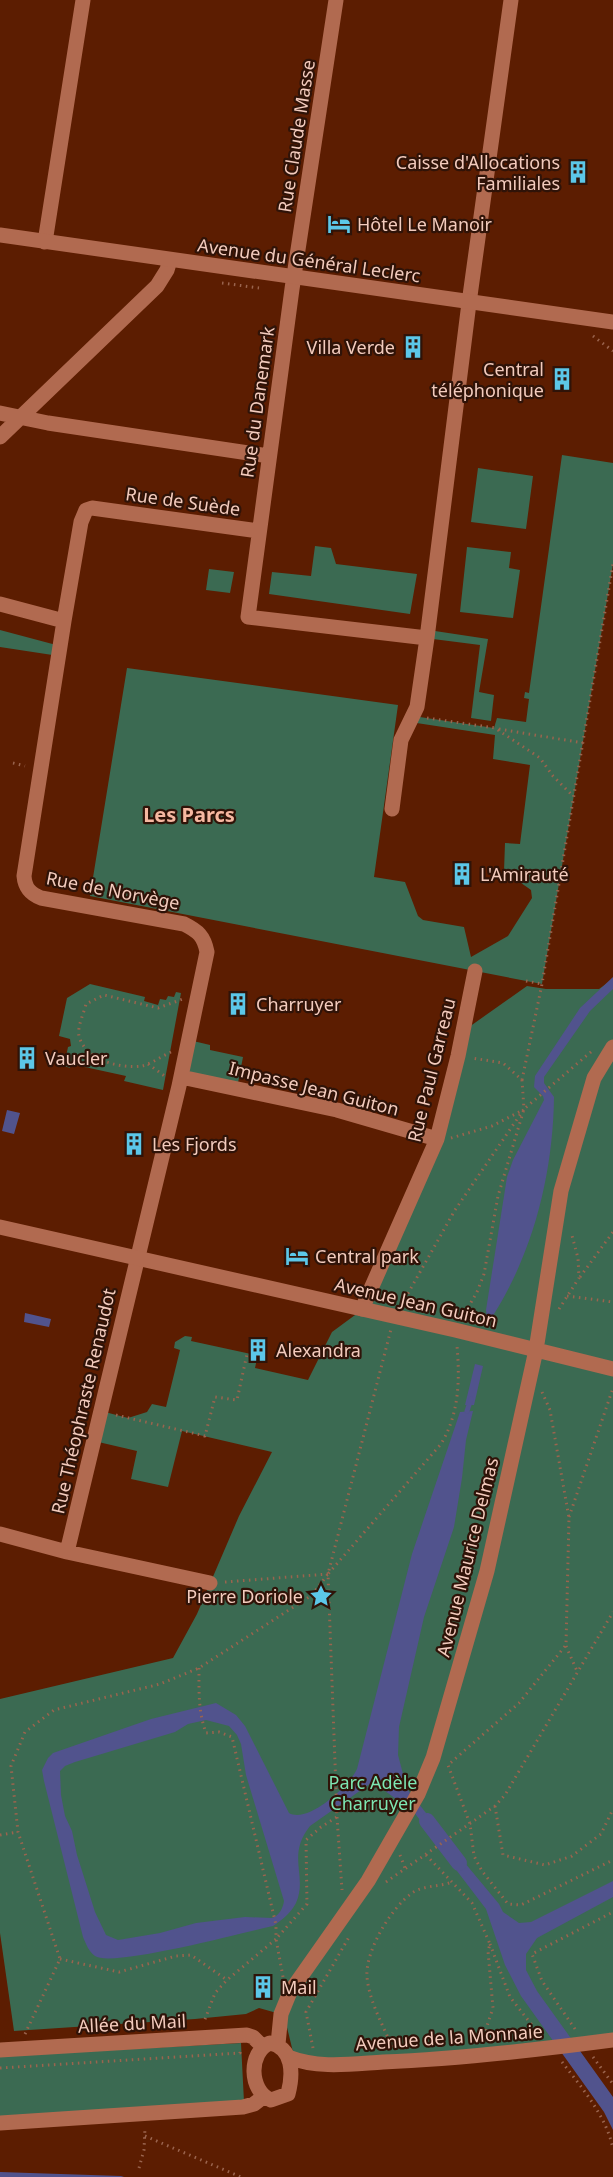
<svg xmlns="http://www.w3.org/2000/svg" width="613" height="2177" font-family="'Noto Sans',sans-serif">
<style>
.green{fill:#3b6a52}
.water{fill:#51538d;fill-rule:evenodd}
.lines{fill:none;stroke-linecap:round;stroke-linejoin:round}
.stream{stroke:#51538d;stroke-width:5}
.canal{stroke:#51538d;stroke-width:16}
.path{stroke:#9a644e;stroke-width:3;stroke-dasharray:1.5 4.5;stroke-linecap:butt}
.street{stroke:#b16a50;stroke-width:15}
.secondary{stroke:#b16a50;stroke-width:15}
.labels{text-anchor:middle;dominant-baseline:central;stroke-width:4.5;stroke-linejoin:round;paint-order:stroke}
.street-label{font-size:18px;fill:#f3cbbd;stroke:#2f1308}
.poi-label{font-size:18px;fill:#f3cbbd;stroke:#2f1308;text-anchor:start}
.park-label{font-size:18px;fill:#7de6b2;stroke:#2f1308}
.neighbourhood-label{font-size:20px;font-weight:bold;fill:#f6b8a1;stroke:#2f1308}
</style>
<rect width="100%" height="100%" fill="#5c1d01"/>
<!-- green -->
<path class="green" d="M 562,455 L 613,463 L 613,564 L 542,984 L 90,896 L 127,668 L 398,705 L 374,877 L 405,882 L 418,916 L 423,920 L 464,927 L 471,957 L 508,936 L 532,898 L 531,890 L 504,871 L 505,843 L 520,844 L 530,765 L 493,759 L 495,735 L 410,722 L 413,716 L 494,728 L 497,718 L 526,722 L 529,699 L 524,698 L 525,692 L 529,693 Z
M 478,468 L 533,476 L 526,529 L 471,522 Z
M 315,546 L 331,548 L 336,564 L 417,574 L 410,614 L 269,594 L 272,572 L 311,576 Z
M 467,547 L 511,552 L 509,568 L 520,570 L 513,618 L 460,612 Z
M 209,569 L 234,572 L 230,593 L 206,590 Z
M 0,630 L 60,646 L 59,656 L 0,647 Z
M 435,631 L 488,639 L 479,692 L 494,695 L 491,721 L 471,718 L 480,645 L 433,639 Z
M 613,979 L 613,2034 L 475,2052 L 317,2059 L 293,2052 L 284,2015 L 259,2008 L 246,2014 L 195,2019 L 14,2031 L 0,1933 L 0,1699 L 173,1658 L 197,1614 L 239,1516 L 272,1452 L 182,1431 L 168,1487 L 131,1479 L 137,1451 L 94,1441 L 101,1411 L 128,1418 L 147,1412 L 152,1404 L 166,1407 L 180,1350 L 174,1348 L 175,1342 L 185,1336 L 192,1337 L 191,1341 L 251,1354 L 258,1354 L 255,1368 L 308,1380 L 332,1332 L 370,1304 L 469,1027 L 527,986 L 546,989 L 599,989 Z
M 90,984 L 141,996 L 145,997 L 144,1001 L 158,1005 L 160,999 L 166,1000 L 168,996 L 174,997 L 176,992 L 181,993 L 163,1090 L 124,1081 L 126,1076 L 71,1064 L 70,1068 L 64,1066 L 68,1047 L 71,1046 L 70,1039 L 59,1036 L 67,998 Z
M 189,1040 L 210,1045 L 210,1050 L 243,1057 L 237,1088 L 181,1077 Z
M 241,2043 L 244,2102 L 0,2117 L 0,2056 Z"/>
<!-- water -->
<path class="water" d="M 613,977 L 613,989 L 590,1011 L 544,1077 L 544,1083 L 554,1097 C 553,1173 534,1250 494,1314 L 492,1320 L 487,1318 L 486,1310 L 507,1177 L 513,1160 L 544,1100 L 543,1096 L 534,1087 L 535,1076 L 580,1008 Z
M 7,1110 L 20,1113 L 14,1134 L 2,1131 Z
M 25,1313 L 51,1319 L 49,1327 L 24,1322 Z
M 475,1364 L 483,1366 L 474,1405 L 465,1405 Z
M 473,1411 L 466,1440 L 462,1478 L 454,1527 L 424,1617 L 399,1727 L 398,1755 L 407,1789 L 445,1837 L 436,1842 L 414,1812 L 374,1783 L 371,1783 L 310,1826 C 286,1856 308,1876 296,1903 C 291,1913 282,1920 273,1926 C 246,1932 111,1968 95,1956 C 89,1952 86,1944 83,1937 L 44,1781 L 42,1770 L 48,1758 L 53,1753 L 151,1719 L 216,1703 L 236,1715 L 245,1726 L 289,1813 C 308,1824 349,1786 357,1769 L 412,1554 L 460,1412 ZM 206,1720 L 229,1726 L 237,1735 L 241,1744 L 246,1775 L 284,1901 C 283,1908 279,1916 272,1918 L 245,1917 L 196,1923 L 160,1933 L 118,1940 L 106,1935 L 95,1912 L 77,1855 L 72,1831 L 65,1816 L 61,1795 L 60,1771 L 65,1766 L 75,1762 L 175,1732 L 188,1724 Z
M 450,1845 L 499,1904 L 503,1912 L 519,1923 L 531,1922 L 613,1881 L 613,1897 L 537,1938 L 526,1954 L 526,1970 L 537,1991 L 613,2097 L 613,2130 L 604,2112 L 521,1996 L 505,1965 L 486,1909 L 441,1850 Z
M 0,2172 L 121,2176 L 124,2177 L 0,2177 Z"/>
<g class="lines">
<!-- stream -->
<path class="stream" d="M 467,1411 L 471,1399"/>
<!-- canal -->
<path class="canal" d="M 427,1821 L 459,1863"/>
<!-- path -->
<path class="path" d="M 222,283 L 259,288
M 593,336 L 613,351
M 427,718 L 495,728 L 540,758 L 553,776 L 573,796
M 499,729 L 583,743
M 13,763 L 25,766
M 526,981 L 542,984
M 171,1052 C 162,1056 151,1064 142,1066 C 120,1069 85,1060 79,1036 C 77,1027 84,1013 86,1004 L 104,995 L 158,1008 L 183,999
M 148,1064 L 166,1077
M 522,1080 L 542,984 L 613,564
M 451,1138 L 492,1126 L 523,1110
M 580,1277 L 613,1232
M 567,1296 L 613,1302
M 402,1304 L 455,1210 L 524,1109 L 522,1080 L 503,1063 L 472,1058
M 559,1309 L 579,1278 L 578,1258 L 571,1232
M 462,1318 L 477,1292 L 484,1274 L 498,1196 L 524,1109 L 592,1051
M 542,1392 L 550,1410 L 569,1518 L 566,1645 L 519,1703 L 448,1765 L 470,1824 L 474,1856 L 482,1871 L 508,1904 L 521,1905 L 613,1860
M 116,1415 L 205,1436 L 215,1397 L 237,1400 L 247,1354
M 569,1517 L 613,1388
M 225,1582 L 328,1574
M 566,1646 L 577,1671
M 199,1668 C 199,1691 198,1711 206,1733 L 219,1732 L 232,1737 L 276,1925 L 276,1939 L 227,1980 L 215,1993 L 204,2022
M 495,1806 L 503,1855 L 545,1865 L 572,1856 L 601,1834 L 613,1809
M 337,1817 L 342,1890
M 0,1835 L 18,1832
M 400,1855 L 405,1868
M 426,1855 L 472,1903 L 490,1944 L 488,1951 L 493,2008 L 482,2041
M 386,1882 L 495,1806 L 505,1795 L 613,1612
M 490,1944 L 510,1997 L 539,2034
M 60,1959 L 119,1972 L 176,1956 L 191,1955 L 227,1980
M 283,1977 L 276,1939 L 307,1904 L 306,1840 L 321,1827 L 337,1817 L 328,1574 L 441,1444 C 459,1414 460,1381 457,1346
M 575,2029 L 542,1981 L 532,1954 L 613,1912
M 25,2034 L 60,1959 L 18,1832 L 11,1766 L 25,1732 L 54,1710 L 160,1684 L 199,1668 L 312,1595 L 328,1574 L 391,1329
M 392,2047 C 383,2025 369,2001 367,1977 C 365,1951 391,1908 412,1893 C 424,1885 439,1887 452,1882
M 313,2048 L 306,2012 L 349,1937
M 593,2057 L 613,2084
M 562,2062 C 582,2088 607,2117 613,2149
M 0,2068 L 240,2053 L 240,2050
M 145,2136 L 241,2177
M 139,2168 L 144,2150 L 145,2128"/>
<!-- street -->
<path class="street" d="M 336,0 L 292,289 L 248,617 L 427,638
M 45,242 L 83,0
M 0,413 L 48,423 L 269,456
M 0,437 L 157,286 L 167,270 L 170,260
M 0,604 L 64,621 L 81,522 L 86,510 L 92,508 L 259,531
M 64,621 L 24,876 C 25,888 30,894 41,898 L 184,924 C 198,931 204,936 207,952 L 179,1086 L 67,1552
M 392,809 L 401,740 L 417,707 L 427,638 L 469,303 L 511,0
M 181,1077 L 337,1110 L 437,1139
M 362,1309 L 437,1139 L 458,1056 L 475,971
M 0,1534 L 67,1552 L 210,1583"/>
<!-- secondary -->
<path class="secondary" d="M 0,235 L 613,322
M 0,1227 L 455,1330 L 613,1369
M 270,2043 C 294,2048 293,2075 288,2094 L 271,2100 C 249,2091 248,2052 270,2043 Z
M 278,2044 L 281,2014 L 290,1992 L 368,1881 L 418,1794 L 433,1758 L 487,1571 L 536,1350 L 561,1191 L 594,1078 L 613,1047
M 0,2050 L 247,2035 L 253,2037 L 262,2046
M 288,2057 C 319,2069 351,2064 383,2062 C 461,2059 537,2050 613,2040
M 0,2123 L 243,2107 L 254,2104 L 263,2097"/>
</g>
<!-- icons -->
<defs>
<g id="building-bare" transform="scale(1.8)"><path d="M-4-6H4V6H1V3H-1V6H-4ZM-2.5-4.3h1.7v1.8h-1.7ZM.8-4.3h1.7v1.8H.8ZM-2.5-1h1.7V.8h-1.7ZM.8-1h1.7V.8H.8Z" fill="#5cc7e8" stroke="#2f1308" stroke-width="2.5" paint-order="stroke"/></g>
<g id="hotel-bare" transform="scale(1.8)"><path d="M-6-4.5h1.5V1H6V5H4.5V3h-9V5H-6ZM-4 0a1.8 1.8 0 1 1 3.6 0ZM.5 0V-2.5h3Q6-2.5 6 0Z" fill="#5cc7e8" stroke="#2f1308" stroke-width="2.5" paint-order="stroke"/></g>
<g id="sight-bare" transform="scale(1.8)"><path d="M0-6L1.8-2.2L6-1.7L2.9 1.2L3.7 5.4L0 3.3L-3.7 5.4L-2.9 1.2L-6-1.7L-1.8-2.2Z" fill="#5cc7e8" stroke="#2f1308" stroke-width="2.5" paint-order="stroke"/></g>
</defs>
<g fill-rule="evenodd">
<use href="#building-bare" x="578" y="172"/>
<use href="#hotel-bare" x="339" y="224"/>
<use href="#building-bare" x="413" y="347"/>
<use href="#building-bare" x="562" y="379"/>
<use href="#building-bare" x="462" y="874"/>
<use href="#building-bare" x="238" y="1004"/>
<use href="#building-bare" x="27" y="1058"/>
<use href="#building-bare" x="134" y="1144"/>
<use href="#hotel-bare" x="297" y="1256"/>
<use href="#building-bare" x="258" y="1350"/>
<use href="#sight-bare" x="321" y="1596"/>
<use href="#building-bare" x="263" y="1987"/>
</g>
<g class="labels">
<!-- street labels -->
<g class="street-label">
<text transform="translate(296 136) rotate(-81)">Rue Claude Masse</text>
<text transform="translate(309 260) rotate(8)">Avenue du Général Leclerc</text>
<text transform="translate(257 402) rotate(-82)">Rue du Danemark</text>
<text transform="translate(183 501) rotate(8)">Rue de Suède</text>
<text transform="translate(113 890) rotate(11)">Rue de Norvège</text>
<text transform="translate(431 1070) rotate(-76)">Rue Paul Garreau</text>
<text transform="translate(314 1088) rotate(14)">Impasse Jean Guiton</text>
<text transform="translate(416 1302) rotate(13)">Avenue Jean Guiton</text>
<text transform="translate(83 1401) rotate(-77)">Rue Théophraste Renaudot</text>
<text transform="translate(467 1557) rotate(-76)">Avenue Maurice Delmas</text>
<text transform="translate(132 2023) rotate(-3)">Allée du Mail</text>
<text transform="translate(449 2037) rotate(-4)">Avenue de la Monnaie</text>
</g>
<!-- poi labels -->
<g class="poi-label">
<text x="560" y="162" text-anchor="end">Caisse d'Allocations<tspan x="560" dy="21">Familiales</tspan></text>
<text x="357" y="224">Hôtel Le Manoir</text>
<text x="395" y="347" text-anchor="end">Villa Verde</text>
<text x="544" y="369" text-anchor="end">Central<tspan x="544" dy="21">téléphonique</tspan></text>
<text x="480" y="874">L'Amirauté</text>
<text x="256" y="1004">Charruyer</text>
<text x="45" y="1058">Vaucler</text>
<text x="152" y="1144">Les Fjords</text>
<text x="315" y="1256">Central park</text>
<text x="276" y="1350">Alexandra</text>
<text x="303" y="1596" text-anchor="end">Pierre Doriole</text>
<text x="281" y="1987">Mail</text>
</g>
<!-- park labels -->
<g class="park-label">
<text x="373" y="1782">Parc Adèle<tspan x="373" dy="21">Charruyer</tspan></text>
</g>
<!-- neighbourhood labels -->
<g class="neighbourhood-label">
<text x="189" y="814">Les Parcs</text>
</g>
</g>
</svg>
